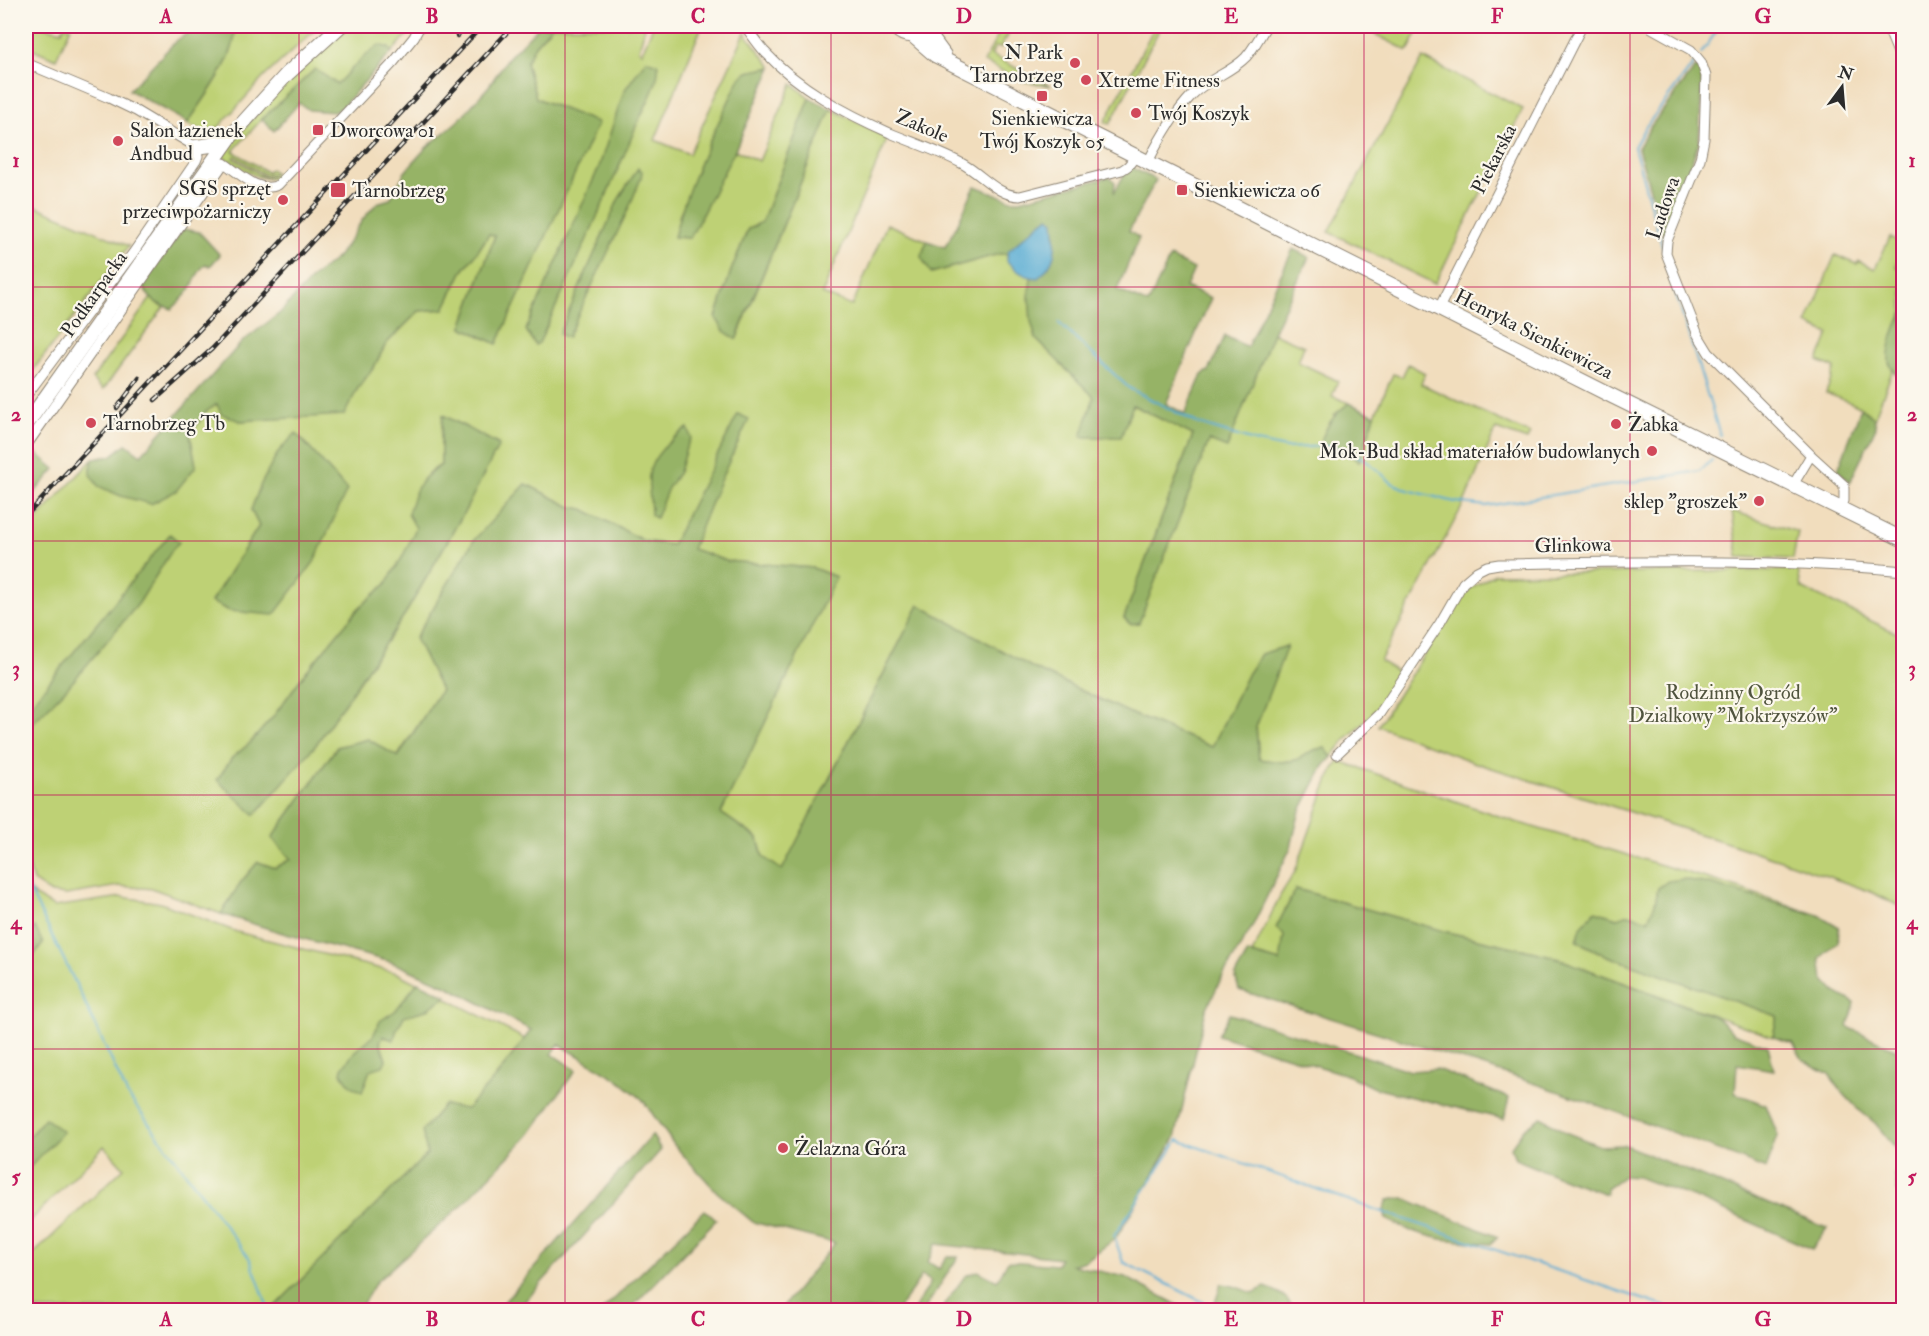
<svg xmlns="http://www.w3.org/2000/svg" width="1929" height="1336" font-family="'IM FELL Double Pica',serif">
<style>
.green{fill:#bed175;stroke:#747e50;stroke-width:1.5;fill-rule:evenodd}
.forest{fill:#96b366;stroke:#606f48;stroke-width:1.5}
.water{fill:#57abd3;stroke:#416b7f;stroke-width:1.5}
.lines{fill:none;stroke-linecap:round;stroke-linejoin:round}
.stream{stroke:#57abd3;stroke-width:2}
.minor-casing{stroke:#8e8474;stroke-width:11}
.secondary-casing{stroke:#8e8474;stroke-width:16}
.minor{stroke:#fff;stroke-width:9}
.secondary{stroke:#fff;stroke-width:14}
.rail-casing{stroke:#2b2b2b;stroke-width:4.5}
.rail{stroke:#fbf7ec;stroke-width:2;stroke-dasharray:7;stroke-linecap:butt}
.grid{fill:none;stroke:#c2185b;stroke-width:1.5;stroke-opacity:0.55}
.poi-dot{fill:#d1495b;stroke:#fbf7ec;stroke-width:2}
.labels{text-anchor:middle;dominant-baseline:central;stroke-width:4.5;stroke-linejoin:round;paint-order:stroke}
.poi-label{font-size:20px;fill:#2b2b2b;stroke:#fbf7ec;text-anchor:start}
.street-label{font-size:20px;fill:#2b2b2b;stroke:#fbf7ec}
.park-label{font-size:20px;fill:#50543e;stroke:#fbf7ec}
.neatline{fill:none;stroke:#c2185b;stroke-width:2}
.grid-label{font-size:20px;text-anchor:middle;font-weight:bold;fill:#c2185b}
</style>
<rect width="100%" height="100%" fill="#fbf7ec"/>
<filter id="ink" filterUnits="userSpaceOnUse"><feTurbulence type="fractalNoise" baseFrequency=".0167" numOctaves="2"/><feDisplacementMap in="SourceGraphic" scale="12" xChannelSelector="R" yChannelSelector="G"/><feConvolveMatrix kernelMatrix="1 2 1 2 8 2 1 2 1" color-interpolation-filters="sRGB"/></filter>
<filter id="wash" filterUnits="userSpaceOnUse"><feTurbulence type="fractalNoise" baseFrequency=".008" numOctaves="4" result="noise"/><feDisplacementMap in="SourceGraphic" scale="24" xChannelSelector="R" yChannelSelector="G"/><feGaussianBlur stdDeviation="1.35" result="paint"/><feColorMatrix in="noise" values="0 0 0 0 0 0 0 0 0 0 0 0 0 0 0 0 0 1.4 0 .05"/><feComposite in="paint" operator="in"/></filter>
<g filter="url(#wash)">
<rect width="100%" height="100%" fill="#f1ddbd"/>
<!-- green -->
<path class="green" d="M 26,26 L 41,26 L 62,31 L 64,26 L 71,27 L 56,59 L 26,46 Z
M 234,26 L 319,26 L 264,77 L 219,127 C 207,133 199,130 187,124 C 203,100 240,54 234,26 Z
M 347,26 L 407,26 L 404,31 L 408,34 L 392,52 L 388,48 L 336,93 L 312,72 L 262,119 L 233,151 L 267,172 L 271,169 L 275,173 L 265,175 L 235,156 L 233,158 L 264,177 L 278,175 L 278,178 C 254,181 242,168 222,156 L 261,108 Z
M 552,26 L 645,26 L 639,50 L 642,52 L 653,26 L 702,26 L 655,140 L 689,154 L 745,33 L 772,67 L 748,72 L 680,213 L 675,237 L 690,238 L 735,150 L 759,161 L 792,84 L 810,98 L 762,222 L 748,229 L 731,271 L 716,318 L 737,338 L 831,109 L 888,137 L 822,294 L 852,306 L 887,224 L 927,241 L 921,257 L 932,273 L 999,254 L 1022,253 L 1035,260 L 1060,364 L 1087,388 L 1094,397 L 1132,405 L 1193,435 L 1124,618 L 1130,624 L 1139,622 L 1209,440 L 1227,447 L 1273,333 L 1304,346 L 1298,362 L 1338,381 L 1332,396 L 1349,403 L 1334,415 L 1331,450 L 1354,457 L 1359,462 L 1375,415 L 1393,374 L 1402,377 L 1408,364 L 1425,373 L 1421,384 L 1530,434 L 1527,440 L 1496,429 L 1463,505 L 1380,661 L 1400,673 L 1376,710 L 1345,740 L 1332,757 L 1324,748 C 1313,748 1308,755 1298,759 C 1285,764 1272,761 1259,759 L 1256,727 L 1286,646 L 1248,673 L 1212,747 L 1134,715 L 1037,670 L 919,605 L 782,870 L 763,857 L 758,838 L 721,813 L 836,577 L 813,568 L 727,561 L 692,549 L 644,541 L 583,509 L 571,507 L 526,484 L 415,637 L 441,690 L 397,757 L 368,739 L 337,747 L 272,838 L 291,859 L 275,868 L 258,862 L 241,882 L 221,914 L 154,889 L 119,886 L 66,895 L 51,893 L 33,881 L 26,855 L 26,535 L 38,518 L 93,459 L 90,474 L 196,466 L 190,434 L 206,412 L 217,403 L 240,421 L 344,414 L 358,388 L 374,367 L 386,344 L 419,311 L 444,309 L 462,272 L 478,251 L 489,234 L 495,235 L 462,327 L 497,344 L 597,123 L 536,98 L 526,63 L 535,45 ZM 443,415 L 498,444 L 466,509 L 407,611 L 315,746 L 232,758 L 250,743 L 273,717 L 305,673 L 359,608 L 386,584 L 402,558 L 417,528 L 428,473 L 441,465 L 441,438 ZM 279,451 L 320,461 L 347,490 L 230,611 L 211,602 L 259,526 L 251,510 L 261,485 Z
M 1000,26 L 1012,27 L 1006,39 L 1004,39 L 1001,48 L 995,47 L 991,55 L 1051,86 L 1022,81 L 984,62 L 1002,27 Z
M 1155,26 L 1161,26 L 1110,124 L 1105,122 Z
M 1359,26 L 1421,26 L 1408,51 Z
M 1423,58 L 1523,109 L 1435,284 L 1329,232 Z
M 26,202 L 129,246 L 26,379 Z
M 1890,237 L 1903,243 L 1903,252 L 1896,266 L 1903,270 L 1903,312 L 1896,327 L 1891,348 L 1889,363 L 1893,369 L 1874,419 C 1863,405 1843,400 1826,393 L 1835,368 L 1818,361 L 1829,334 L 1807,324 L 1835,255 L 1857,264 L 1859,261 L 1875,269 Z
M 151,298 L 159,305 L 164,307 L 103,390 L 92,379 Z
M 1732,511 L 1798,532 L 1793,559 L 1738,557 Z
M 1798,570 L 1801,588 L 1903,636 L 1903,908 L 1869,891 L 1781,860 L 1476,763 L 1378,726 L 1465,591 L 1495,574 Z
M 1339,761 L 1516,822 L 1729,885 L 1821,916 L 1773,903 L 1658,888 L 1655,904 L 1648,920 L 1629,914 L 1617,918 L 1595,911 L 1577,941 L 1605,955 L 1777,1016 L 1773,1037 L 1548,955 L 1447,932 L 1296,889 L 1276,928 L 1284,935 L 1280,962 L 1252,954 L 1281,894 L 1295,872 L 1323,794 L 1332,772 Z
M 26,886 L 35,896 L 54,907 L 122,897 L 161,903 L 237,932 L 397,973 L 525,1039 C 451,1138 359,1223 271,1310 L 26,1310 L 26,1261 L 124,1168 L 104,1146 L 26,1225 L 26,1171 L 62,1132 L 45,1118 L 26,1140 L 26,964 L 43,944 L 35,927 L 26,937 Z"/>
<!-- forest -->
<path class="forest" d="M 198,26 L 234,26 C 240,54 203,99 188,123 L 129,90 L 176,41 Z
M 539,26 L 552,26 L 535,45 L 526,63 L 536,98 L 598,123 L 497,344 L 462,327 L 495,236 L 489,234 L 478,251 L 462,272 L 444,309 L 419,311 L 386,344 L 374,367 L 358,388 L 344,415 L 240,421 L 221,414 L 217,404 L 206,412 L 190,434 L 196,466 L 176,491 L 151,504 L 121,496 L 98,486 L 90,474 L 93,459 L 111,456 L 126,444 L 141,455 L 242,342 L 280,313 L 313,277 L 333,261 L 344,249 L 363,219 L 377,203 L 390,199 L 405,172 L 417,158 L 427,147 L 459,120 L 489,86 L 507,59 Z
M 379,45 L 389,48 L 392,52 L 339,110 L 334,112 L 309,110 L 299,103 L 274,131 L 262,119 L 315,69 L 337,84 L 361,59 Z
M 646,60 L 658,64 C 660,83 645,106 637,124 C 607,198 573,270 539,343 L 535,345 L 526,330 L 599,167 L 624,91 Z
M 772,67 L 735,150 L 690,238 L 674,237 C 688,181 715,130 740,78 L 748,72 Z
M 1696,67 L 1699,68 L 1702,79 L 1699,142 L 1664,237 L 1638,148 L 1651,126 Z
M 810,98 L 831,109 L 736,339 L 724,331 L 716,318 L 731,271 L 748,229 L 762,222 Z
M 1129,166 L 1156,180 L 1129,231 L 1139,238 L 1117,290 L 1148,304 L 1170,257 L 1194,269 L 1186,287 L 1211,298 L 1166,404 L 1185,414 L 1202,375 L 1209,371 L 1225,336 L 1247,347 L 1293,249 L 1309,257 L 1273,333 L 1227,448 L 1209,441 L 1139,623 L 1130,624 L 1124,618 L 1193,435 L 1133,405 L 1121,437 L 1081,437 L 1094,397 L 1036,339 L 1031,321 L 1029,297 L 1031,277 L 1022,253 L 999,254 L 931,273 L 921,257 L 927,241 L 945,247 L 957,225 L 975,186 L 1011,200 L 1020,200 L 1109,177 L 1115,182 L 1114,193 Z
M 638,168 L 642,171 L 641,178 L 628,210 L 567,338 L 559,334 L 618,200 Z
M 183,229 L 199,232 L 220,255 L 210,266 L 206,264 C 198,270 197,277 192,286 C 187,295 179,302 172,309 C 159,305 147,299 143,285 Z
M 1903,312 L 1903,375 L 1896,374 C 1893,370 1890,366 1889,361 C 1888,344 1896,326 1903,312 Z
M 1349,403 L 1375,415 L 1359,462 C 1351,452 1332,451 1320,444 C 1326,426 1333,415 1349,403 Z
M 1861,408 L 1874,418 L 1876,427 L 1850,482 L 1838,470 Z
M 738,414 L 749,419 L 719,483 L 692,549 L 727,561 L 813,568 L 836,577 L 721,813 L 758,839 L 763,857 L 782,870 L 919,605 L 1037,670 L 1134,715 L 1212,747 L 1248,673 L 1261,654 L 1287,646 L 1256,727 L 1259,759 C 1272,761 1286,764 1298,759 C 1308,754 1313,748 1325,748 L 1332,757 L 1324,766 L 1299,814 L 1291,847 L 1252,927 L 1221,979 L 1206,1010 L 1175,1138 L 1116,1238 L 1085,1261 L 1072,1265 L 1125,1277 L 1187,1310 L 943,1310 L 944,1305 L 965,1276 L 978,1271 L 997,1281 L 1008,1261 L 1057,1265 L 1060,1258 L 936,1244 L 928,1262 L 939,1269 L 947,1257 L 958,1257 L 924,1310 L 914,1310 L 931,1282 L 922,1275 L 898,1310 L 780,1310 L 835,1243 L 753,1222 L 717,1192 L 675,1146 L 642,1099 L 614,1077 L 559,1044 L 552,1054 L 576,1070 L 528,1136 L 461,1206 L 376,1282 L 359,1310 L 271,1310 L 427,1154 L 422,1131 L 444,1105 L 466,1109 L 497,1076 L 531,1030 L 449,987 L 391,962 L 286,934 L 221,914 L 241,882 L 258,862 L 275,868 L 291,859 L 272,838 L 337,747 L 368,739 L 398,757 L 441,690 L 415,638 L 474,540 L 526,484 L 571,507 L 583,509 L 644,541 L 672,545 Z
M 443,415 L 499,445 L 466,509 L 407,611 L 315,746 L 255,815 L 217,780 L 232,758 L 250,743 L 273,717 L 305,673 L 359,608 L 386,584 L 402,558 L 416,528 L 408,514 C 415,489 419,479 441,465 L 441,438 Z
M 688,428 L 691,438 L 686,448 L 679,472 L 668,488 L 656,518 L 651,515 C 651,502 648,489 649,476 C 650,457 673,437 688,428 Z
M 296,433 L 347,490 L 314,562 L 274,615 L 230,611 L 211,602 L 259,526 L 251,510 L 261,484 L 279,451 Z
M 30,448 L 55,469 L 26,502 L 26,455 Z
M 170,534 L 179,542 L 172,550 L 139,603 L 69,686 L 26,730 L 26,712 L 28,708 Z
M 1685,879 L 1713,885 L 1821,916 L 1839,927 L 1838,942 L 1820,958 L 1823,979 L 1835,992 L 1855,1003 L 1848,1027 L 1903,1053 L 1903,1200 L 1897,1190 L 1895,1174 L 1900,1164 L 1900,1153 L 1875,1123 L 1859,1110 L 1842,1092 L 1829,1074 L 1803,1060 L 1793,1043 L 1773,1037 L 1777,1016 L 1605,955 L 1577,941 L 1581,927 L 1595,911 L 1617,918 L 1629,914 L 1648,920 L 1655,904 L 1658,888 L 1668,881 Z
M 1296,889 L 1447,932 L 1548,955 L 1716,1017 L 1733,1033 L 1768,1046 L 1774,1070 L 1737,1064 L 1735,1093 L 1766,1105 L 1778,1136 L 1766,1169 C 1594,1099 1417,1044 1239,990 L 1235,975 L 1248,953 L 1280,962 L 1284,935 L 1276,928 Z
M 35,927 L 43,944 L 26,964 L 26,937 Z
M 418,982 L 447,996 L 426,1010 L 404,1016 C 402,1022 399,1024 397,1029 C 395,1034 396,1036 393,1040 L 383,1036 L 380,1042 L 386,1060 L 383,1066 L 370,1070 L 362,1092 L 351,1086 L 341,1073 L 342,1068 L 355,1051 L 373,1036 L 380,1021 L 395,1011 Z
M 1230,1014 L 1411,1071 L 1437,1069 L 1509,1098 L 1504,1119 L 1374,1088 L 1350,1076 L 1218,1035 Z
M 1541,1117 L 1565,1132 L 1600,1146 L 1625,1145 L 1827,1228 L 1812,1249 L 1698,1199 L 1637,1177 L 1624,1176 L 1607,1188 L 1606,1194 L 1567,1180 L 1515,1159 L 1511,1147 L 1523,1130 Z
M 45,1118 L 63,1132 L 26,1171 L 26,1140 Z
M 652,1135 L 661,1150 L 517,1310 L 497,1310 Z
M 1403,1198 L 1498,1237 L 1491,1244 L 1441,1239 L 1411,1231 L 1386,1219 L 1384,1209 L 1388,1200 Z
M 705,1210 L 716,1220 L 629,1310 L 603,1310 Z
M 1221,1284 L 1233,1286 L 1253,1293 L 1265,1287 C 1278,1292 1289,1296 1293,1310 L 1221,1310 L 1215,1302 Z"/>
<!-- water -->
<path class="water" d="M 1049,217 L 1054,221 C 1056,246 1059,260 1038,278 C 1024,277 1016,271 1007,261 C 1007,258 1007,255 1008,252 C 1010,248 1044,220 1049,217 Z"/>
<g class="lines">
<!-- stream -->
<path class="stream" d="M 1701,54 L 1720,26
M 173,203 L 200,164
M 1663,249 L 1634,147 L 1644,129 L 1695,62
M 1668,269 L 1720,435
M 1059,323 L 1129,388 L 1199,424 L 1257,442 L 1286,448 L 1330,446 L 1353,453 L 1366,460 L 1392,483 L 1408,490 L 1455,502 L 1486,506 L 1699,471 L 1712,460
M 26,883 L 78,988 L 127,1094 L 250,1259 L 269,1310
M 1215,1308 L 1123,1262 L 1114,1236 L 1178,1140 L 1362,1205 L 1675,1310"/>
</g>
</g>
<g filter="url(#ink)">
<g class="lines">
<!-- minor casing -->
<g class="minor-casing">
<path id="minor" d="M 745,26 C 751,34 757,43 764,51 C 798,88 845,113 890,133 C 914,143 938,151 961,163 C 981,173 997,196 1020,196 L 1122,170 L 1128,166 L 1136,156
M 1648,26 L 1691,50 L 1701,62 L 1706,76 L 1704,139 L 1700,159 L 1667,241 L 1666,253 L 1698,335 L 1709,353 L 1811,455 L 1793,485
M 1887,26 L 1904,67
M 26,63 L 109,98 L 136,111 L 196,147 L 198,156 L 196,161 L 133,253 L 26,396
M 1148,162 C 1160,138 1173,115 1192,95 C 1207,79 1231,73 1246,57 C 1254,48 1260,37 1266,26
M 1439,308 L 1582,26
M 26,446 L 224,163 C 239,173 259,194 278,185 L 393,63 L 414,37 L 420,26
M 1811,455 L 1844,485 L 1844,501 L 1840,509
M 1337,754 L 1380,713 L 1440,623 L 1463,583 L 1477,571 L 1487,566 L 1499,564 C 1634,562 1769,558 1904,571"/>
</g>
<!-- secondary casing -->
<g class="secondary-casing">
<path id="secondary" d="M 894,26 C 901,35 910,38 920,31
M 927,26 L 928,33 L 944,55
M 912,35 L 935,55 L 1612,396 L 1904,540
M 196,147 L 211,145 L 226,136
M 26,425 L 231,136 L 287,74 L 340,26"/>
</g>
<!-- minor -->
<use href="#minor" class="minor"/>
<!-- secondary -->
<use href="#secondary" class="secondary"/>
<!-- rail casing -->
<g class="rail-casing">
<path id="rail" d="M 457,36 L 467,26
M 155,400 L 212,349 L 513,26
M 117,408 L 139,378
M 26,516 L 482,26"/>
</g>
<!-- rail -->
<use href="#rail" class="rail"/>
</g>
</g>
<!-- grid -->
<path class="grid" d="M 299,26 L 299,1310M 565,26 L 565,1310M 831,26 L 831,1310M 1098,26 L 1098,1310M 1364,26 L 1364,1310M 1630,26 L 1630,1310M 26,287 L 1904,287M 26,541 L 1904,541M 26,795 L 1904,795M 26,1049 L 1904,1049"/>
<!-- markers -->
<g class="poi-dot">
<circle cx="1075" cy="63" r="6"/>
<circle cx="1086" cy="80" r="6"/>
<rect x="1036" y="90" width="12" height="12" rx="3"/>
<circle cx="1136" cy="113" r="6"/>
<rect x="312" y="124" width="12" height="12" rx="3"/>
<circle cx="118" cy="141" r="6"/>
<rect x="330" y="182" width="16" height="16" rx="3"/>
<rect x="1176" y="184" width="12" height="12" rx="3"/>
<circle cx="283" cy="200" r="6"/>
<circle cx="91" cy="423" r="6"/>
<circle cx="1616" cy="424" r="6"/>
<circle cx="1652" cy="451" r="6"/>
<circle cx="1759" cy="501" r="6"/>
<circle cx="783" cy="1148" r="6"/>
</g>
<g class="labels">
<!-- poi labels -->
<g class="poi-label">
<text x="1063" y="52" text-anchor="end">N Park<tspan x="1063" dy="23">Tarnobrzeg</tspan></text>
<text x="1098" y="80">Xtreme Fitness</text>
<text x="1148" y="113">Twój Koszyk</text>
<text x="1042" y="118" text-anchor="middle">Sienkiewicza<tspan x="1042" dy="23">Twój Koszyk 05</tspan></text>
<text x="130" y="130">Salon łazienek<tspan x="130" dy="23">Andbud</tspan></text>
<text x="330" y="130">Dworcowa 01</text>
<text x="271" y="188" text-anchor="end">SGS sprzęt<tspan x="271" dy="23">przeciwpożarniczy</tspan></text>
<text x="352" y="190">Tarnobrzeg</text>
<text x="1194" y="190">Sienkiewicza 06</text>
<text x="103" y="423">Tarnobrzeg Tb</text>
<text x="1628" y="424">Żabka</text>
<text x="1640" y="451" text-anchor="end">Mok-Bud skład materiałów budowlanych</text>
<text x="1747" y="501" text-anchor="end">sklep "groszek"</text>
<text x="795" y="1148">Żelazna Góra</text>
</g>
<!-- street labels -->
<g class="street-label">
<text transform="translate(922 126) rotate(23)">Zakole</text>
<text transform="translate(1494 159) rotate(-63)">Piekarska</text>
<text transform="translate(1663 208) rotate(-71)">Ludowa</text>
<text transform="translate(94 294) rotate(-55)">Podkarpacka</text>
<text transform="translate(1534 334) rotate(27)">Henryka Sienkiewicza</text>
<text transform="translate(1573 545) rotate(-1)">Glinkowa</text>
</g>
<!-- park labels -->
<g class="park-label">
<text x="1733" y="692">Rodzinny Ogród<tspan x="1733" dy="23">Dzialkowy "Mokrzyszów"</tspan></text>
</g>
</g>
<!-- margin -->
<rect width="1929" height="1336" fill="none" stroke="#fbf7ec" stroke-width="66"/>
<!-- north arrow -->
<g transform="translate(1842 87) rotate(16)" stroke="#fbf7ec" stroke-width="4.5" paint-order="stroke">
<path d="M0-4.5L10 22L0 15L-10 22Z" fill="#2b2b2b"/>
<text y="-9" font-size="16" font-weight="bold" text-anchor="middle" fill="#2b2b2b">N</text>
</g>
<rect x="33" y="33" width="1863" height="1270" class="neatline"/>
<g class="grid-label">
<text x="166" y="23">A</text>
<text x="432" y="23">B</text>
<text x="698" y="23">C</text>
<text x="964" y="23">D</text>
<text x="1231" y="23">E</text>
<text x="1497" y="23">F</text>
<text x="1763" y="23">G</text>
<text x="16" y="167">1</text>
<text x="1912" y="167">1</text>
<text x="16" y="421">2</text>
<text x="1912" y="421">2</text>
<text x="16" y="675">3</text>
<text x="1912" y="675">3</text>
<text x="16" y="929">4</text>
<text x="1912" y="929">4</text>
<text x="16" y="1183">5</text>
<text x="1912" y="1183">5</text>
<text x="166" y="1326">A</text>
<text x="432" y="1326">B</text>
<text x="698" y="1326">C</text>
<text x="964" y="1326">D</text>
<text x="1231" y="1326">E</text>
<text x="1497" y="1326">F</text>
<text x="1763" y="1326">G</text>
</g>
</svg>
